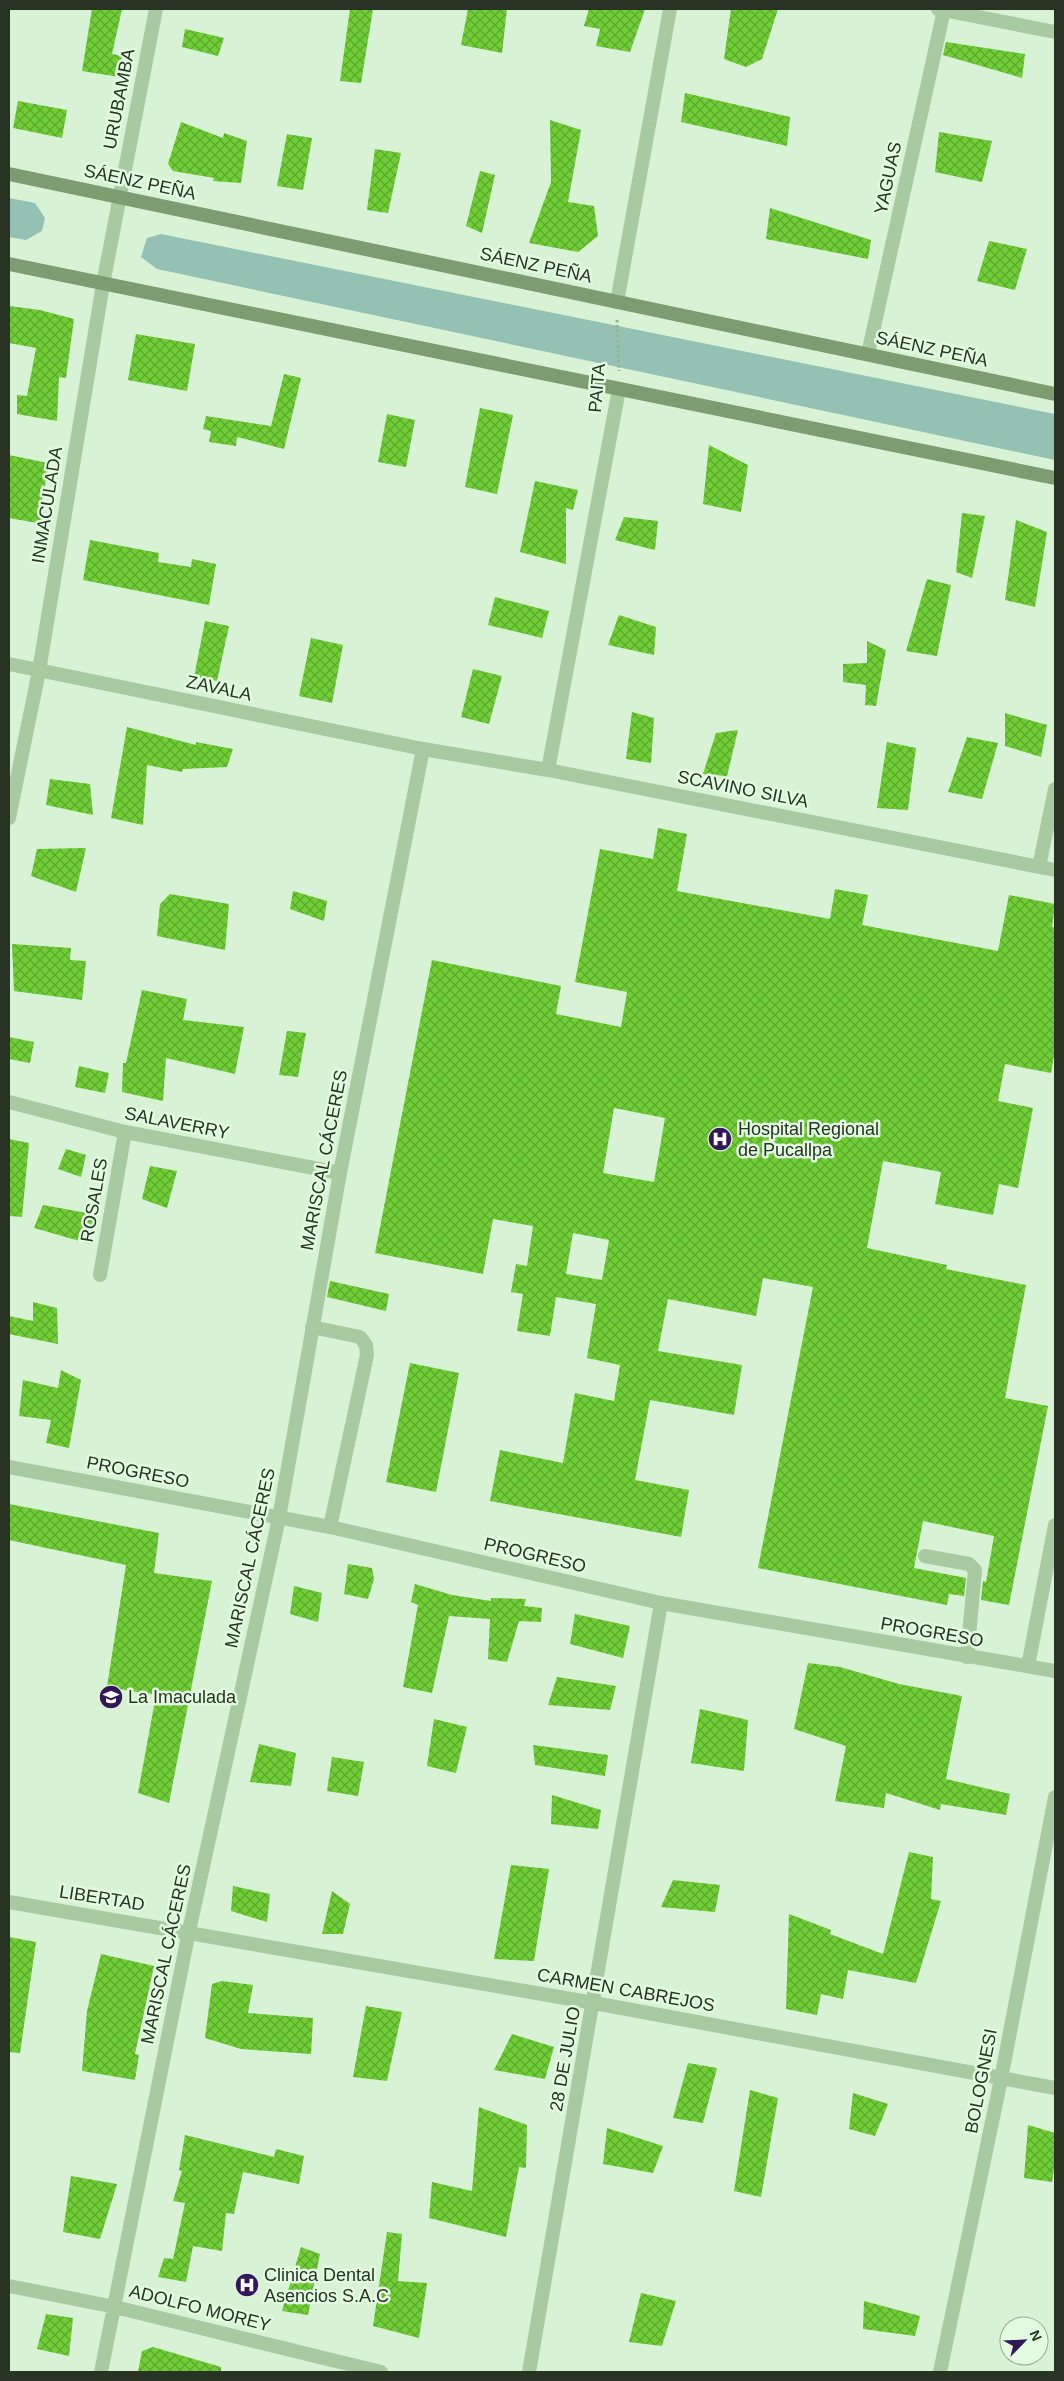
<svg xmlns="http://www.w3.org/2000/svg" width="1064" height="2381" font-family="Arial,sans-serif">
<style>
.grass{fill:#94c1b4}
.building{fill:url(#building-cross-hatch);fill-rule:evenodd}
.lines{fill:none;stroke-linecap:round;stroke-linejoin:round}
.path{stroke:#93b68a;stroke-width:3;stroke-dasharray:2.5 2.5;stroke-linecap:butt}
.service{stroke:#a7caa0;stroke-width:14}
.minor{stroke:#a7caa0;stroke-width:14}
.tertiary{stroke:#a7caa0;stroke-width:14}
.secondary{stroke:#7d9d71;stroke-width:14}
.labels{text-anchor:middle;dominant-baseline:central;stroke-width:5;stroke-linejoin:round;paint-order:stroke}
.street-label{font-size:18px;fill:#283324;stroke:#e2fae0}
.poi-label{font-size:18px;fill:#283324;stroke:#e2fae0;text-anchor:start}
</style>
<defs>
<pattern id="building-cross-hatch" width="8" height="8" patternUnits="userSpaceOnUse" patternTransform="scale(1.25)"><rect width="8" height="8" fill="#70ce36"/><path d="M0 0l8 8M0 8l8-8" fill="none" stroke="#5ca82d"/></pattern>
</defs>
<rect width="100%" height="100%" fill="#d7f2d4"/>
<!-- grass -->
<path class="grass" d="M 9,198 L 35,203 L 45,218 L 42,231 L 26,240 L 9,237 Z
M 161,234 L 1055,414 L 1055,460 L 157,269 L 141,257 L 147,238 Z"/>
<!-- building -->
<path class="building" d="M 92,9 L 122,9 L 112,54 L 122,56 L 119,77 L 82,71 Z
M 350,9 L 373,9 L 361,83 L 340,81 Z
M 468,9 L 507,9 L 502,53 L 461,45 Z
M 589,9 L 645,9 L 630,52 L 596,46 L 600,29 L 584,26 Z
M 731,9 L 778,9 L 762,59 L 746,67 L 724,59 Z
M 185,29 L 224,38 L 218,56 L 182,47 Z
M 946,42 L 1025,54 L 1022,78 L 943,55 Z
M 685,93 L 790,117 L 787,146 L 681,122 Z
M 18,101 L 67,110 L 62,138 L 13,128 Z
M 550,120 L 581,130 L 568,202 L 594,206 L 598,236 L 578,252 L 529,243 L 551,182 Z
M 181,122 L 223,138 L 224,133 L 247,141 L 241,183 L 213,181 L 214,178 L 173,171 L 168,164 Z
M 939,132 L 992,141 L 982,182 L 935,172 Z
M 287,134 L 312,138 L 303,190 L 277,186 Z
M 375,149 L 401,153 L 388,213 L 367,210 Z
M 480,171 L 495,175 L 482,233 L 466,226 Z
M 770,208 L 871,240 L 868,259 L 766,239 Z
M 989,241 L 1027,249 L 1015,290 L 977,281 Z
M 9,306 L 40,310 L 74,319 L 66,378 L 59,377 L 57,421 L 17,414 L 17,395 L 27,396 L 36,348 L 9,343 Z
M 136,334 L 195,344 L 187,391 L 128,380 Z
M 284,374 L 301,378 L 284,449 L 237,437 L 236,446 L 209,442 L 211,431 L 203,429 L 206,416 L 271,426 Z
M 480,408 L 513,415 L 497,494 L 465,487 Z
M 387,414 L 415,420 L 406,467 L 378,462 Z
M 709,445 L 748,465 L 741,512 L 703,504 Z
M 9,455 L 48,463 L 45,486 L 42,485 L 43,524 L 9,518 Z
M 535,481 L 578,490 L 573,510 L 566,508 L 566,564 L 520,552 Z
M 962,513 L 985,516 L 972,578 L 956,572 Z
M 624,517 L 658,521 L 655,550 L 615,540 Z
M 1016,520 L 1047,532 L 1035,607 L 1005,600 Z
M 90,540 L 159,553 L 158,562 L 191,567 L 192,559 L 216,564 L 209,605 L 83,580 Z
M 927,579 L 951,585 L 937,656 L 906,651 Z
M 495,597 L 549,611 L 542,638 L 488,625 Z
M 619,615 L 656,627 L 654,655 L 608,645 Z
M 205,621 L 229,626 L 217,681 L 194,677 Z
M 311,638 L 343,645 L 332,703 L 299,696 Z
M 867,641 L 886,650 L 876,706 L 865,705 L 866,685 L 843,682 L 843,664 L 867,663 Z
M 473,669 L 502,676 L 489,724 L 461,717 Z
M 632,712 L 654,718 L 651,763 L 626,759 Z
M 1005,713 L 1047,725 L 1041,757 L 1005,746 Z
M 127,727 L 196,745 L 196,742 L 233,749 L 227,767 L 183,769 L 182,772 L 147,765 L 143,825 L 111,818 Z
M 738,730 L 727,776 L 703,774 L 716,733 Z
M 967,737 L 998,743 L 982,799 L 948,792 Z
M 887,742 L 916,748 L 908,810 L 877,808 Z
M 50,779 L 90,784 L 93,815 L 46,805 Z
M 658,828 L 687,834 L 677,891 L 830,919 L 835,889 L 868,895 L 862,925 L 998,951 L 1009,895 L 1055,904 L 1052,927 L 1055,928 L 1055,1050 L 1051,1073 L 1005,1064 L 998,1101 L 1033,1108 L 1018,1188 L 999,1184 L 993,1215 L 935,1204 L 941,1172 L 883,1161 L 867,1248 L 947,1265 L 946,1269 L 1026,1285 L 1005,1398 L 1048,1406 L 1009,1605 L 981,1600 L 983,1581 L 986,1582 L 994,1536 L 923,1521 L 914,1568 L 966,1578 L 964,1596 L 949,1594 L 947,1605 L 758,1568 L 813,1287 L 763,1278 L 756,1316 L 668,1299 L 658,1351 L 742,1365 L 734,1415 L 650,1400 L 635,1480 L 689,1490 L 681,1537 L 490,1501 L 500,1450 L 563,1463 L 575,1393 L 614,1401 L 620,1365 L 587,1358 L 596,1304 L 556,1297 L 550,1336 L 517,1331 L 523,1294 L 511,1292 L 516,1264 L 527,1266 L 533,1226 L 493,1219 L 483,1274 L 375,1253 L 432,960 L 561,986 L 556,1014 L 621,1027 L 627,992 L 575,982 L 600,849 L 653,859 ZM 614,1108 L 665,1118 L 654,1182 L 603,1173 ZM 573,1233 L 609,1240 L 602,1280 L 566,1274 Z
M 86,848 L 76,892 L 31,876 L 37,849 Z
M 293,891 L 327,901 L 324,921 L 290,909 Z
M 170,894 L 229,904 L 225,950 L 157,936 L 160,904 Z
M 12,944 L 71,948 L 70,960 L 86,961 L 82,1000 L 14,991 Z
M 142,990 L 187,999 L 183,1020 L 244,1027 L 235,1074 L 166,1058 L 163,1101 L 122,1092 L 123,1063 L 126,1063 Z
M 287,1031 L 306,1033 L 298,1077 L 279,1075 Z
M 9,1037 L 34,1042 L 30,1063 L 9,1059 Z
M 79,1066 L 109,1073 L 105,1093 L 75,1087 Z
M 9,1139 L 29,1143 L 22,1217 L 9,1216 Z
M 66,1149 L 86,1155 L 81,1177 L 58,1169 Z
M 150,1166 L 177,1171 L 167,1208 L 142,1199 Z
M 43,1205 L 98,1215 L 90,1244 L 34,1228 Z
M 330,1281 L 389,1294 L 386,1311 L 327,1297 Z
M 33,1302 L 57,1308 L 58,1344 L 9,1334 L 9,1316 L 33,1321 Z
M 410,1363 L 459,1373 L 436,1492 L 386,1482 Z
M 61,1370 L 81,1380 L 69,1448 L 46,1443 L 51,1420 L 19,1416 L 23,1380 L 58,1388 Z
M 9,1504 L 159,1533 L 154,1573 L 212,1581 L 169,1803 L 138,1793 L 156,1695 L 107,1687 L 126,1565 L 9,1540 Z
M 348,1564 L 372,1568 L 374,1579 L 368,1599 L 344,1594 Z
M 415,1584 L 452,1595 L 491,1601 L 491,1598 L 526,1599 L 524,1606 L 542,1608 L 541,1622 L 519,1621 L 507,1662 L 488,1659 L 490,1619 L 449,1616 L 432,1693 L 403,1687 L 418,1605 L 411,1602 Z
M 294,1586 L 322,1593 L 318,1622 L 290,1614 Z
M 575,1614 L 630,1626 L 623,1658 L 570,1644 Z
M 808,1663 L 840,1667 L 899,1684 L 962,1696 L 946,1779 L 1010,1794 L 1006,1815 L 941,1804 L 940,1810 L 886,1793 L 884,1808 L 835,1801 L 846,1746 L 794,1729 Z
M 557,1677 L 616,1686 L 610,1710 L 548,1705 Z
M 700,1709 L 748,1720 L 744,1771 L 691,1763 Z
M 434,1719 L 467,1727 L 456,1773 L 427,1766 Z
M 259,1744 L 296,1753 L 291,1786 L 250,1782 Z
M 533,1745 L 608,1755 L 605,1776 L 535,1765 Z
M 332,1757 L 364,1762 L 358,1796 L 327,1791 Z
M 552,1795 L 601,1810 L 598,1829 L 551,1824 Z
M 909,1852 L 933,1857 L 931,1899 L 941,1901 L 916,1983 L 848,1970 L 843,1999 L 821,1994 L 817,2015 L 786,2009 L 789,1914 L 831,1930 L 830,1934 L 883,1954 Z
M 511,1865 L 549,1869 L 534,1961 L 494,1959 Z
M 673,1880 L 720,1885 L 715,1912 L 661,1907 Z
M 233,1886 L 270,1894 L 267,1922 L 231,1911 Z
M 332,1891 L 350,1904 L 343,1934 L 322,1934 Z
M 9,1937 L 36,1942 L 20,2053 L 9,2052 Z
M 101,1954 L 154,1966 L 135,2054 L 139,2055 L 135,2080 L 82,2071 L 87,2011 Z
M 222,1981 L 253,1985 L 248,2013 L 313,2018 L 311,2054 L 241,2049 L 205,2038 L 212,1984 Z
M 366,2006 L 402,2012 L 387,2081 L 353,2077 Z
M 512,2034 L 554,2047 L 545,2079 L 494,2070 Z
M 688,2063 L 717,2068 L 703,2123 L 673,2118 Z
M 750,2090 L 778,2098 L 761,2197 L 734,2191 Z
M 853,2093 L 888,2104 L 875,2136 L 849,2129 Z
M 479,2107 L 527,2125 L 526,2168 L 519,2167 L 506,2237 L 429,2218 L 432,2182 L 472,2191 Z
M 1028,2125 L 1055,2133 L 1055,2162 L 1052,2182 L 1024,2178 Z
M 607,2128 L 663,2146 L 653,2173 L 603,2164 Z
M 185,2135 L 274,2157 L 276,2149 L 304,2156 L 299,2184 L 243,2172 L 234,2214 L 226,2213 L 222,2251 L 193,2246 L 186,2282 L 158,2277 L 164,2258 L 173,2259 L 185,2203 L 173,2201 L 182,2171 L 179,2170 Z
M 71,2176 L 117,2184 L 100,2239 L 63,2232 Z
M 387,2232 L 402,2234 L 398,2281 L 427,2283 L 419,2338 L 373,2326 Z
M 301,2247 L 320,2254 L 308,2315 L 282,2311 Z
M 641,2293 L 676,2301 L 662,2346 L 629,2342 Z
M 864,2301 L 920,2316 L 915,2336 L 863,2329 Z
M 46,2314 L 73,2318 L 69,2356 L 37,2349 Z
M 153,2347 L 221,2367 L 221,2372 L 138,2372 L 142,2351 Z"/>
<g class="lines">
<!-- path -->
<path class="path" d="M 617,320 L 619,371"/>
<!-- service -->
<path class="service" d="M 100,1275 L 125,1132
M 312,1327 L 360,1337 L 366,1345 L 367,1355 L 330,1527
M 925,1556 L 969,1564 L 975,1570 L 967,1657"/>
<!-- minor -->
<path class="minor" d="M 938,9 L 1055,32
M 617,302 L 670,9
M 868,354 L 944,10
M 9,664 L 423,749 L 548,770 L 1055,870
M 548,770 L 619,389
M 1039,867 L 1055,789
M 9,1102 L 125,1132 L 340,1173
M 9,1467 L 330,1527 L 661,1603 L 1055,1671
M 1028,1666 L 1055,1525
M 9,2286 L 115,2307 L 381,2372
M 101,2372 L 189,1931 L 279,1518 L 340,1173 L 423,749
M 529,2372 L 661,1603
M 940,2372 L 1001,2079 L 1055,1797"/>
<!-- tertiary -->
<path class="tertiary" d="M 9,818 L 39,671 L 103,284 L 156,9
M 9,1902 L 594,2003 L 1055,2088"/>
<!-- secondary -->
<path class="secondary" d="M 9,174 L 1055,394
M 9,264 L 1055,478"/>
</g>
<!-- icons -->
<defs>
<g id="hospital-disc" transform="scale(1.25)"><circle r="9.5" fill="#331757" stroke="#e2fae0"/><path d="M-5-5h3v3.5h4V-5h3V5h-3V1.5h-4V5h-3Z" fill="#fff"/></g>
<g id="school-disc" transform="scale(1.25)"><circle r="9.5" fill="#331757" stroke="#e2fae0"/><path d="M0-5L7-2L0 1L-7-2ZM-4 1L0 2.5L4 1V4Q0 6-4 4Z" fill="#fff"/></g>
</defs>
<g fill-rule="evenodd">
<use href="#hospital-disc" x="720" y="1139"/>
<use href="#school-disc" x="111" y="1697"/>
<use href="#hospital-disc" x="247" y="2285"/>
</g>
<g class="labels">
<!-- street labels -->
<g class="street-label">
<text transform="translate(119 99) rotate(-79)">URUBAMBA</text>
<text transform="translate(888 178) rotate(-78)">YAGUAS</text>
<text transform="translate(140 182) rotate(12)">SÁENZ PEÑA</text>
<text transform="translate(536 265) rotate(12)">SÁENZ PEÑA</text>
<text transform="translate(932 349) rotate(12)">SÁENZ PEÑA</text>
<text transform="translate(597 388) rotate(-85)">PAITA</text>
<text transform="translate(47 505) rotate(-81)">INMACULADA</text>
<text transform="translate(219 688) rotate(12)">ZAVALA</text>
<text transform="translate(743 789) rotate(11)">SCAVINO SILVA</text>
<text transform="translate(177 1123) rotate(11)">SALAVERRY</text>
<text transform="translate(324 1160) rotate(-79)">MARISCAL CÁCERES</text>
<text transform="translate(94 1200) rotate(-80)">ROSALES</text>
<text transform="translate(138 1472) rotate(11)">PROGRESO</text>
<text transform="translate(535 1555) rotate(13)">PROGRESO</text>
<text transform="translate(250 1558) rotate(-78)">MARISCAL CÁCERES</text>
<text transform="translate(932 1632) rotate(10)">PROGRESO</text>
<text transform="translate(102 1898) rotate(9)">LIBERTAD</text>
<text transform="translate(166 1954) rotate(-78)">MARISCAL CÁCERES</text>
<text transform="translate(626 1990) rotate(10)">CARMEN CABREJOS</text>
<text transform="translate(565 2059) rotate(-80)">28 DE JULIO</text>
<text transform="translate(981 2081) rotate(-79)">BOLOGNESI</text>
<text transform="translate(200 2308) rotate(14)">ADOLFO MOREY</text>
</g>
<!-- poi labels -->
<g class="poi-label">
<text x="738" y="1129">Hospital Regional<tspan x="738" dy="21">de Pucallpa</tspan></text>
<text x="128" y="1697">La Imaculada</text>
<text x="264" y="2275">Clinica Dental<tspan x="264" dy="21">Asencios S.A.C</tspan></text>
</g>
</g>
<!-- border -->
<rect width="1064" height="2381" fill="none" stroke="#283324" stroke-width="20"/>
<!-- north arrow -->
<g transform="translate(1024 2341) rotate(66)"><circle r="24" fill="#e2fae0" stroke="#98aa95"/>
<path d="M0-4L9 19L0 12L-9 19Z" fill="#331757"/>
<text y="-8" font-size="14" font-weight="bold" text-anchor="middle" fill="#283324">N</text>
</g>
</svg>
